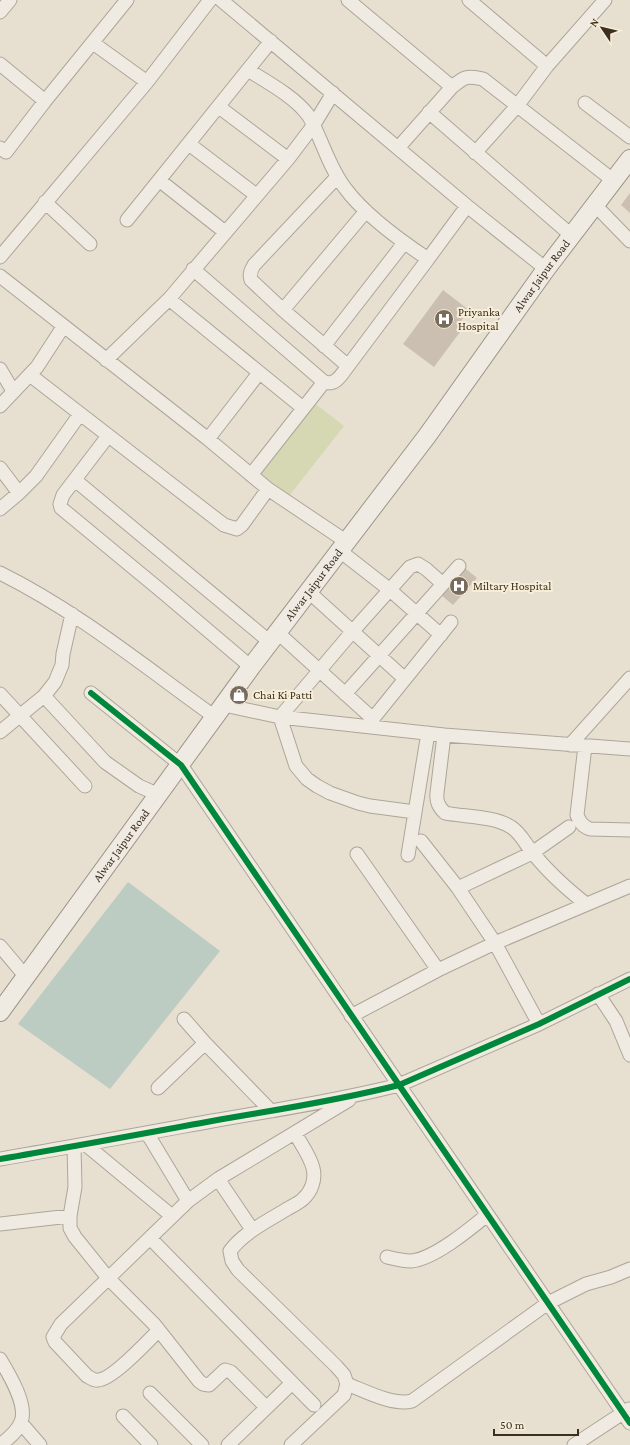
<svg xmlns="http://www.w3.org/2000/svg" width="630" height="1445" font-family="'Crimson Pro',serif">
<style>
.green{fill:#d6d7b3}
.water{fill:#bcccc2}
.building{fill:#cbbfb2}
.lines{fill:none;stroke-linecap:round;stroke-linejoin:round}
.minor-casing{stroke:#ada599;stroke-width:15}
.secondary-casing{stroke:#9c958a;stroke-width:20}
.minor{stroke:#efebe3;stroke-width:13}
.secondary{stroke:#efebe3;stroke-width:18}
.cycleway-casing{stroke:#f7eed8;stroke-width:8}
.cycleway{stroke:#00873e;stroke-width:6}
.labels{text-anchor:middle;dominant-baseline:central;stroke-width:4;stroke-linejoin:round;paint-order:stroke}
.street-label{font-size:12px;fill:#3d2e20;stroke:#f7eed8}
.poi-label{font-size:12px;fill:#3d2e20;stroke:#f7eed8;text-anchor:start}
</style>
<rect width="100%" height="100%" fill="#e7e0d1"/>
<!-- green -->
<path class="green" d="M 309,399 L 344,426 L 289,496 L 255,469 Z"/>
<!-- water -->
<path class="water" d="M 128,882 L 220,951 L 110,1089 L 18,1024 Z"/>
<!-- building -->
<path class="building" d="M 630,193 L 630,213 L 621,205 Z
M 443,290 L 469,310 L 458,325 L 463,328 L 434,367 L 403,344 Z
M 465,568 L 477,578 L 453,605 L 441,595 Z"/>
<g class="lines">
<!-- minor casing -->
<g class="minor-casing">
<path id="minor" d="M 221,0 L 467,206 L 546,269
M 348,0 L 452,87
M 469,0 L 547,66
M 0,12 L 10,0
M 93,43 L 147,82
M 0,64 L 45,101
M 585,103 L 630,137
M 219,107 L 288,159
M 429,112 L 571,235
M 189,144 L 256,195
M 0,148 L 6,152 L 45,101 L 127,0
M 398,148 L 452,87 C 464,77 467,75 483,79 L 614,181
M 475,153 L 517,106 L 547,66 L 605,0
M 337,177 L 254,265 C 251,270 249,274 251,280 L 283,310 L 348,366
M 159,180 L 225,232
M 45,202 L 90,244
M 595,205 L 630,241
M 127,220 L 271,41
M 0,257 L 147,82 L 210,0
M 428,259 L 467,206
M 193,269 L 324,382 C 336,386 341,375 348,366 L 428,259 C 401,241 364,214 345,188 C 331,170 324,147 314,126 C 312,123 311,119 308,115 C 295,97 267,82 248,70
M 0,276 L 208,439 L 268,489 L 347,542
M 169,299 L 303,408
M 283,310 L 366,211
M 324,346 L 404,243
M 106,360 L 169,299 L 288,159 L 313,126 L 333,93
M 0,369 L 13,391
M 30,375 L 224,525 L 237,529 L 242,525 L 268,489
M 0,406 L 37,367 L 63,327
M 108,436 L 63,495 L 60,504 L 61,508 L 165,594 L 251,667
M 208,439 L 259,373
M 0,468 L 19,493
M 251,475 L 324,382
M 75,480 L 270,642
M 0,509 L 19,493 L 36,476 L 80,414
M 340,551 L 390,590 L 441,635
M 0,573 C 77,611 145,667 215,717
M 309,592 L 405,679
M 278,633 L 372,718
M 91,693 L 181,765 L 399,1085 L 539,1024 L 630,979
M 0,694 L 85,786
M 345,694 L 459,566
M 44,696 L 105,762 L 139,786 L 159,795
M 224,705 L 280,717 L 444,735 L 630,749
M 367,726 L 451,622
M 0,732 L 44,696 L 55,682 L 62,665 L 63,654 L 72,614
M 444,735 L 437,793 C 436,802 439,807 445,813 C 465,817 494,816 511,827 C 521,833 525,844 533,853 C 548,872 567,889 586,904
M 570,745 L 630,678
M 585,746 L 577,815 C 580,822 582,826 590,829 L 630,830
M 415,812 L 370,806 L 358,803 L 330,793 L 317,786 L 307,779 L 296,766 L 280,717 L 352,632 L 410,567 L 418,564 L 426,569 L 443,584
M 421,841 L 458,888 L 495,943 L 539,1024
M 357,854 L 438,970
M 408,855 L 428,733
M 458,888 L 532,853 L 569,827
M 0,946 L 26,977
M 598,994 L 616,1021 L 630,1055
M 351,1016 L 438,970 L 495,943 L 630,886
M 184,1019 L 205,1043 L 271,1111
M 158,1088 L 205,1043
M 147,1133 L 188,1201
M 85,1144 L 172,1216
M 74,1147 L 75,1187 L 70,1216 L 70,1228 L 75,1237 L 108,1278 L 154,1324 L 199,1381 L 203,1384 L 209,1385 L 225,1370 L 231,1372 L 266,1407
M 0,1159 C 71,1147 141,1134 212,1121 C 274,1110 337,1101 399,1085 L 630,1423
M 218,1179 L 249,1225
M 0,1224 L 70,1216
M 150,1238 L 314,1405
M 387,1257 C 395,1259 403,1261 411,1261 C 434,1259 470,1229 487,1215
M 159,1330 C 148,1341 112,1380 98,1380 C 94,1381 91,1378 87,1376 L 55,1342 L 53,1337 L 61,1324 L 188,1201 L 218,1179 L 349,1100
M 0,1359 C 9,1374 28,1405 21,1422 C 17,1432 8,1439 0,1445
M 347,1384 C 365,1391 393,1406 412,1401 L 548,1303 L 586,1284 L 611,1277 L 630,1269
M 150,1393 L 202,1445
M 123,1416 L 151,1445
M 21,1423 L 40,1445
M 228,1445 L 292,1383
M 291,1445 L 344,1395 L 347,1384 L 344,1375 L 336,1366 L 238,1270 L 232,1261 L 230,1251 C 244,1232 268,1221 287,1209 C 292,1206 299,1203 303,1199 C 311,1192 316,1180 313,1168 C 310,1156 301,1144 295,1133
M 574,1445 L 629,1409"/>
</g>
<!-- secondary casing -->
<g class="secondary-casing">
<g id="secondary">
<path id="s1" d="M 0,1012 L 251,667 L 427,436 L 546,269 L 630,159"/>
</g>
</g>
<!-- minor -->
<use href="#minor" class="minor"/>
<!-- secondary -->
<use href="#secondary" class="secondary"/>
<!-- cycleway casing -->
<g class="cycleway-casing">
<path id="cycleway" d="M 91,693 L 181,765 L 399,1085 L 539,1024 L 630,979
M 0,1159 C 71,1147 141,1134 212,1121 C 274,1110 337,1101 399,1085 L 630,1423"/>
</g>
<!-- cycleway -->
<use href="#cycleway" class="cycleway"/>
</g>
<!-- icons -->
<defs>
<g id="hospital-disc" transform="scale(1)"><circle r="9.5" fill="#786c5e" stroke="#f7eed8"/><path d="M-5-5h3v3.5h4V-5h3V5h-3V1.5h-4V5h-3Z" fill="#fff"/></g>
<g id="shop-disc" transform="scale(1)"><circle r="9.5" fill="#786c5e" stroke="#f7eed8"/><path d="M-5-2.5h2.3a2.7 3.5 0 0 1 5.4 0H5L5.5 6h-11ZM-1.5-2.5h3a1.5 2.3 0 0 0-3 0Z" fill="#fff"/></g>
</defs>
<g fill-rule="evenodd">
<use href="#hospital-disc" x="444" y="319"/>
<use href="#hospital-disc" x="459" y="586"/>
<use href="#shop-disc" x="239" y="695"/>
</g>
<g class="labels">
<!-- street labels -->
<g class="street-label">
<text stroke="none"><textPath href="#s1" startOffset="914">Alwar Jaipur Road</textPath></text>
<text stroke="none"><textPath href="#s1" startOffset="530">Alwar Jaipur Road</textPath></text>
<text stroke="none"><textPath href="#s1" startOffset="206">Alwar Jaipur Road</textPath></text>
</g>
<!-- poi labels -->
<g class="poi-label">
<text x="458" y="312">Priyanka<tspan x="458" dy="14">Hospital</tspan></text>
<text x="473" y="586">Miltary Hospital</text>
<text x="253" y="695">Chai Ki Patti</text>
</g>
</g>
<!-- north arrow -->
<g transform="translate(602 28) rotate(305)" stroke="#f7eed8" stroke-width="3" paint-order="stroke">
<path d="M0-3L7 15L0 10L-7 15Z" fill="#3d2e20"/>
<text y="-6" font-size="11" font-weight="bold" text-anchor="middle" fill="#3d2e20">N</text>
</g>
<!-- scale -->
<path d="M494 1429v6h84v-6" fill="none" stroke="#3d2e20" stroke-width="2"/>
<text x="500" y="1429" font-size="12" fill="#3d2e20" stroke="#f7eed8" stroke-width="3" paint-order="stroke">50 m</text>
</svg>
